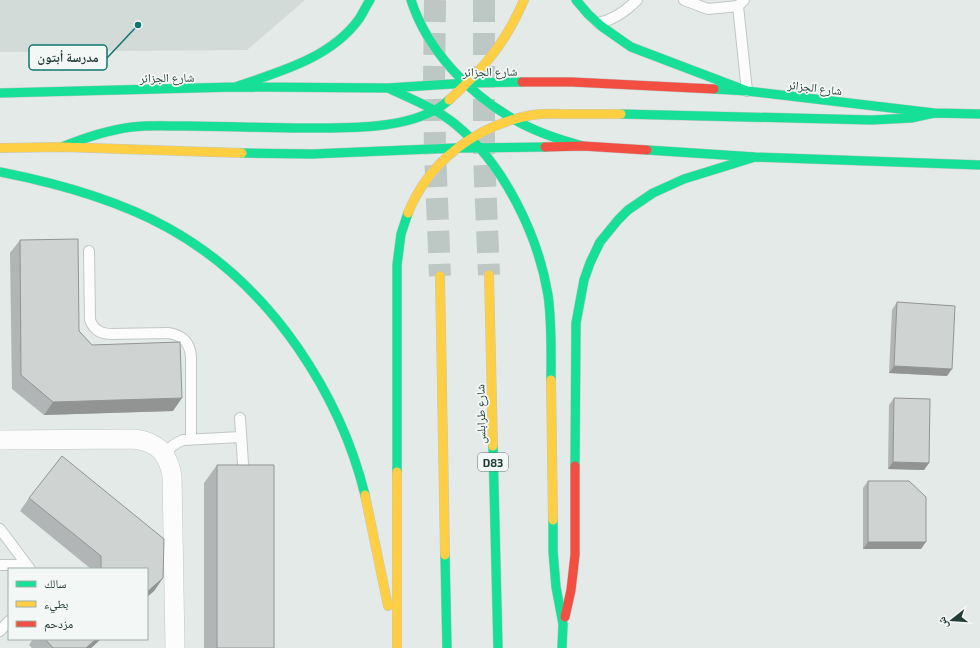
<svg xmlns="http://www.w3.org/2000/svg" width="980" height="648" font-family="'Exo 2','Noto Naskh Arabic',sans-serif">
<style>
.built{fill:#d2dbd8}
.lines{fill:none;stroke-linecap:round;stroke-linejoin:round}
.highway-tunnel{stroke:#bdc7c4;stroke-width:22;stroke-dasharray:22 11;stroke-linecap:butt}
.lane-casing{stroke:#c1c7c5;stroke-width:12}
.street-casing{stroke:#c1c7c5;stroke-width:20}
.fast-casing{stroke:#c0c7c5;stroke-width:10}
.slow-casing{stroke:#c0c7c5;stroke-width:10}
.jam-casing{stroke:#c0c7c5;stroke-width:10}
.lane{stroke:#fbfcfb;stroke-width:10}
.street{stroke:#fbfcfb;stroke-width:19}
.fast{stroke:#16e098;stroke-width:9}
.slow{stroke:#ffcf43;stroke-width:9}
.jam{stroke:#f24e42;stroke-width:9}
.wall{fill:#b2b5b5}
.shaded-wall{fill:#919493}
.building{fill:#cfd3d2;stroke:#919493}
.labels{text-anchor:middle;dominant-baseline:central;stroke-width:3.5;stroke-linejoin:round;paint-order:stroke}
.shield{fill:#f3f8f6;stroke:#617471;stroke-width:1}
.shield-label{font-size:11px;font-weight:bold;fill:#233c38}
.street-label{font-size:12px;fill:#233c38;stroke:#f3f8f6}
.leader{fill:none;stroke:#0f766e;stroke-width:1.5}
.callout-dot{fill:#0f766e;stroke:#f3f8f6;stroke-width:1.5}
.callout{fill:#f3f8f6;stroke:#0f766e;stroke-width:1.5}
.callout-label{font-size:13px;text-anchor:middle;font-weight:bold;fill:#233c38}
</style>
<rect width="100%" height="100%" fill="#e4eae7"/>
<!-- built -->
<path class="built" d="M 0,0 L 305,0 L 247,50 L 0,52 Z"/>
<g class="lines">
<!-- highway-tunnel -->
<path class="highway-tunnel" d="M 435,0 L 434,84 L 435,150 L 440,276
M 484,0 L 484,155 L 489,275"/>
<!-- lane casing -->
<g class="lane-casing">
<path id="lane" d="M 684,0 L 708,9 L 738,6 L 744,0
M 738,6 L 747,91
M 598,23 C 614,20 626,11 637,0
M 89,251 L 90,320 C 94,330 100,334 112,334 L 168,333 C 182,335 190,342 191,357 L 191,438
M 240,418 L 243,464
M 165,454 C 170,447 175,443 183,440 L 241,437
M 0,529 L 30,569
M 0,565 L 26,565
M 0,631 L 9,621"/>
</g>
<!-- street casing -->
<g class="street-casing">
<path id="street" d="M 0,440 L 134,439 C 158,442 168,453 172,476 L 175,648"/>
</g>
<!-- fast casing -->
<g class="fast-casing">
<path id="fast" d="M 411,0 C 427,50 469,94 515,120 C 536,132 560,140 583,146
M 576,0 L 588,14 L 601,26 L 631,47 L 747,91
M 235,87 C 279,72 331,58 359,19 C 363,13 366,6 370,0
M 388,88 C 411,99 435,108 455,124 C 503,163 538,234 548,295 C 552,323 551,352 551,380
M 714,89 L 747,91 L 934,113 L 980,114
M 0,93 L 235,87 L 388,88 L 467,83 L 522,82
M 621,114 L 872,120 L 911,118 L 934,113
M 62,147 C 84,138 108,130 132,127 C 149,125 167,126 184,126 C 223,126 263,128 303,128 C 346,128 415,131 449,100
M 647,150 L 755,157 L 980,165
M 242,153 L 312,154 L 455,148 L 545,147
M 0,172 C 128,197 222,238 298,348 C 329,393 352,442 365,495
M 493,446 L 498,648
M 575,466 L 576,323 L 584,280 L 590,263 L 600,242 L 618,220 L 628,210 L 653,193 L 684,179 L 755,157
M 397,472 L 397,265 L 401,234 L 408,213
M 553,520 L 553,551 L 556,587 L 563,624 L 562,648
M 445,555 L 447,648"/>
</g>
<!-- slow casing -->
<g class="slow-casing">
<path id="slow" d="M 449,100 C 484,68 505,44 524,0
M 0,148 L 62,147 L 242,153
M 408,213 C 429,161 477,125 532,115 C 545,113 559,114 572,114 C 588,114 605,114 621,114
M 489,275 L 493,446
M 440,276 L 445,555
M 551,380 L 553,520
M 397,472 L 397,648
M 365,495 L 388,606"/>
</g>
<!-- jam casing -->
<g class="jam-casing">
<path id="jam" d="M 522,82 L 572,82 L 714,89
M 545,147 L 583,146 L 647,150
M 565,617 L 571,590 L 575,555 L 575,466"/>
</g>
<!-- lane -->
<use href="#lane" class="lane"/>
<!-- street -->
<use href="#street" class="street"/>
<!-- fast -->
<use href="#fast" class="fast"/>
<!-- slow -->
<use href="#slow" class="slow"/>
<!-- jam -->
<use href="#jam" class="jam"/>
</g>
<!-- wall -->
<path class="wall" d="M 20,240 L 79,331 L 92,345 L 173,411 L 44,415 L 12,389 L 10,253 Z
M 897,302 L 947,376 L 889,373 L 892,310 Z
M 894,398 L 929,463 L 924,470 L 888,469 L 889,405 Z
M 217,465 L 274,648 L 204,648 L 204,483 Z
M 868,481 L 921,549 L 863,549 L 863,488 Z
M 29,498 L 163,578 L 154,591 L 147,597 L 147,569 L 91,569 L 20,511 Z
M 33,639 L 101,639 L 91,648 L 32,648 L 29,645 Z"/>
<!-- shaded-wall -->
<path class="shaded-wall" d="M 894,366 L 952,369 L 947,376 L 889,373 Z
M 182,398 L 173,411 L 44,415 L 53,402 Z
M 893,462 L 929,463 L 924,470 L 888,469 Z
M 868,542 L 926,542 L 921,549 L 863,549 Z
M 163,578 L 154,591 L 147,597 L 147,592 Z
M 96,639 L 101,639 L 91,648 L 86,648 Z"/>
<!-- building -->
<path class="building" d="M 78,239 L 79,331 L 92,345 L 180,342 L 182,398 L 53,402 L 21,375 L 20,240 Z
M 897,302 L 955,306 L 952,369 L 894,366 Z
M 894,398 L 930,399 L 929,463 L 893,462 Z
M 62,456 L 164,539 L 163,578 L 147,592 L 147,569 L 101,569 L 101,556 L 29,498 Z
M 217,465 L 274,465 L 274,648 L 217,648 Z
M 868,481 L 909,481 L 926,497 L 926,542 L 868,542 Z
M 45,639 L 96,639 L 86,648 L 53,648 Z"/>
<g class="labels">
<!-- shield labels -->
<rect class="shield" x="478" y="453" width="30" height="18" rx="3"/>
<g class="shield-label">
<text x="493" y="462">D83</text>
</g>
<!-- street labels -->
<g class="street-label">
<text transform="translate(490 71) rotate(-1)">شارع الجزائر</text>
<text transform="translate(167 77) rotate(-1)">شارع الجزائر</text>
<text transform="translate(815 87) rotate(7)">شارع الجزائر</text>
<text transform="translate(480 414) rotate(-91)">شارع طرابلس</text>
</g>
</g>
<!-- callouts -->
<path class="leader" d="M138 25L107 58"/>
<circle class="callout-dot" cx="138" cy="25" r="4"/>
<rect class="callout" x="29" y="45" width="78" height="25" rx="4"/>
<g class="callout-label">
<text x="68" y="62">مدرسة أبتون</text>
</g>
<!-- legend -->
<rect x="8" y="568" width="140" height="72" fill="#f3f8f6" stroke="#a0adaa"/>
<rect x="16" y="581" width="20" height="6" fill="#16e098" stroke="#a0adaa"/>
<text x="44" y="588" font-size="12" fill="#233c38">سالك</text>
<rect x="16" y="601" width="20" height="6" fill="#ffcf43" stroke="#a0adaa"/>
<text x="44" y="608" font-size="12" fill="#233c38">بطيء</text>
<rect x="16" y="621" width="20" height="6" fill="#f24e42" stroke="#a0adaa"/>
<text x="44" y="628" font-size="12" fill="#233c38">مزدحم</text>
<!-- north arrow -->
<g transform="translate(952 620) rotate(253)" stroke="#f3f8f6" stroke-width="3" paint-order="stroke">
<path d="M0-3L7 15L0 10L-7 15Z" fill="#233c38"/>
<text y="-6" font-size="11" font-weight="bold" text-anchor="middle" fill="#233c38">ش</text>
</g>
</svg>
